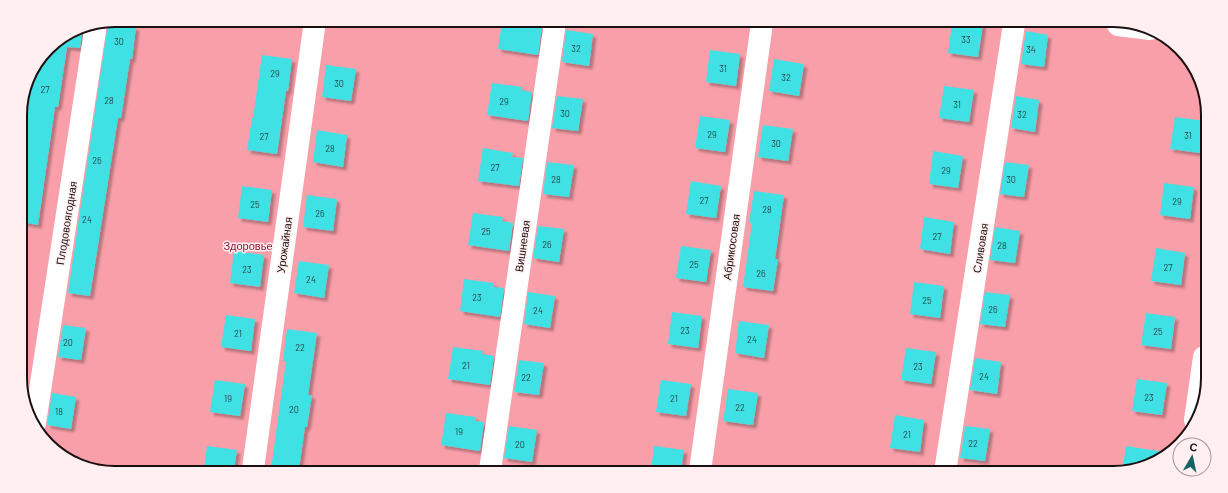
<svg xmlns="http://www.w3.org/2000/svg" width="1228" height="493" font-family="Barlow,sans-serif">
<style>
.green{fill:#f99fa9}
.building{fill:#40e1e5;filter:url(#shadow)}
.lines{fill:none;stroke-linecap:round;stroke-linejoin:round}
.street{stroke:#fff;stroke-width:22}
.labels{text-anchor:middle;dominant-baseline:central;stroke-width:3;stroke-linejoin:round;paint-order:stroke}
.number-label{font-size:9px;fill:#254446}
.street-label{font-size:11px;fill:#1c0f11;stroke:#ffeff0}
.park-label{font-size:11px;fill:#941838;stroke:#ffeff0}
.rim{fill:none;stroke:#1c0f11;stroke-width:2}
</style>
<defs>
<filter id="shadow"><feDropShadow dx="3.5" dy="3.5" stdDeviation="1" flood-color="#0004"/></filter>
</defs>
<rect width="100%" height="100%" fill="#fcdee0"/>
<!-- green -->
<path class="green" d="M 115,20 L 1144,25 L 1188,57 L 1207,102 L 1203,409 L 1171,454 L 1119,473 L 84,468 L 43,441 L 22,396 L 20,108 L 30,73 L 52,44 L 79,27 Z"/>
<!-- building -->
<path class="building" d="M 502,22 L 532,22 L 532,25 L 542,26 L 538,55 L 498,49 Z
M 108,23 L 136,27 L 132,59 L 130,59 L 121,118 L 118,118 L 90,296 L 68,293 Z
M 952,24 L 983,24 L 978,57 L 948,53 Z
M 83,26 L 80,48 L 67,47 L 58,107 L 55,107 L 38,225 L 21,222 L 20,139 L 22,129 L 24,129 L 33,69 L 52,44 L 79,27 Z
M 566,30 L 593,34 L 589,66 L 562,62 Z
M 1026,31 L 1048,35 L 1044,67 L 1021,64 Z
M 710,50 L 740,54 L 736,86 L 706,82 Z
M 262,55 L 292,59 L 288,91 L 286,91 L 277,154 L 247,150 L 252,118 L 253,118 Z
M 774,59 L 804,64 L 799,96 L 769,91 Z
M 326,65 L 356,69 L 351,101 L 322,97 Z
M 492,83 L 522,87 L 521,90 L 532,92 L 528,121 L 487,115 Z
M 944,86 L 974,90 L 969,122 L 939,118 Z
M 557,96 L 583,99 L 578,131 L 552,128 Z
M 1016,96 L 1039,100 L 1035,132 L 1011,128 Z
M 700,116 L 730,120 L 725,152 L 695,148 Z
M 1175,117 L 1205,121 L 1200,153 L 1170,149 Z
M 763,125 L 793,129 L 788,161 L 758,157 Z
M 317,130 L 347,135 L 343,167 L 313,162 Z
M 483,148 L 513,153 L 512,157 L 523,158 L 519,186 L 478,181 Z
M 933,151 L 963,156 L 958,188 L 929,184 Z
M 547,162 L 574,165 L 569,197 L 543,194 Z
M 1005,162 L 1029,165 L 1024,197 L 1000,194 Z
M 691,181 L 721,186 L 716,218 L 686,214 Z
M 1164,183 L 1194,187 L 1190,219 L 1160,215 Z
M 242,186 L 272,190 L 268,222 L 238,218 Z
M 754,191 L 784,195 L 775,259 L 778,259 L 773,291 L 743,287 L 752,223 L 749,223 Z
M 307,195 L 337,199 L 333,231 L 303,227 Z
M 473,213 L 503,217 L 502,221 L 513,223 L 509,251 L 468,245 Z
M 924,217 L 954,222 L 950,254 L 920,249 Z
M 538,226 L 564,229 L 559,262 L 533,258 Z
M 995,227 L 1020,231 L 1015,263 L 990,260 Z
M 681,246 L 711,250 L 706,282 L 676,278 Z
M 1156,248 L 1185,253 L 1181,285 L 1151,281 Z
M 234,251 L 264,255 L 260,287 L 230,283 Z
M 299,261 L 329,265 L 324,298 L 294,293 Z
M 464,279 L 494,283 L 494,287 L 504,288 L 500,317 L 460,311 Z
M 914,282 L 944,286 L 940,318 L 910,314 Z
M 528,292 L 555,296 L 550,328 L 524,324 Z
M 985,292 L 1010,295 L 1005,327 L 980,324 Z
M 672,312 L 702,316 L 698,348 L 668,344 Z
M 1146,313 L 1175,317 L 1171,349 L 1141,345 Z
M 226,315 L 255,319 L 251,351 L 221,347 Z
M 739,321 L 769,325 L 764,358 L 735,353 Z
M 63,325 L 86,328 L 81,360 L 58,357 Z
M 287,329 L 317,333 L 308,395 L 312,395 L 307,427 L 305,427 L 299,469 L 271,469 L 286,361 L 283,361 Z
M 453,347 L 483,351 L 482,354 L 494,356 L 490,385 L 448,379 Z
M 906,348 L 936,352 L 931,384 L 901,380 Z
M 975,358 L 1001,362 L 997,394 L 970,390 Z
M 519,360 L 544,363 L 539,395 L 514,392 Z
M 1137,379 L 1167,383 L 1162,415 L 1132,411 Z
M 215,380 L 245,384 L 240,416 L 210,412 Z
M 661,380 L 691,384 L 686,416 L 656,412 Z
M 728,389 L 758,393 L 753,425 L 723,421 Z
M 52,393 L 76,397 L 71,429 L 47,425 Z
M 446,413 L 476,417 L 475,421 L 484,422 L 480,451 L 441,445 Z
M 895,415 L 924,420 L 920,452 L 890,448 Z
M 509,426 L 537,430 L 532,462 L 504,458 Z
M 965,426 L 990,429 L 985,461 L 960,458 Z
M 207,446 L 237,450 L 234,469 L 204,468 Z
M 654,446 L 684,450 L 681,471 L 651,471 Z
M 1126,446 L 1171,453 L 1122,472 Z"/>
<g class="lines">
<!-- street -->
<path class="street" d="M 1118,25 L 1150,29
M 1195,420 L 1204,357
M 35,423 L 96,24
M 253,469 L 315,21
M 490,470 L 555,22
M 700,471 L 762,23
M 945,472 L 1014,24"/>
</g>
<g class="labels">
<!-- number labels -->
<g class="number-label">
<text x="966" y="39">33</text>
<text x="119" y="41">30</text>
<text x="576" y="48">32</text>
<text x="1031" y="49">34</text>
<text x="723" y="68">31</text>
<text x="275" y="73">29</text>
<text x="786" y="77">32</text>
<text x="339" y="83">30</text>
<text x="45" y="89">27</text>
<text x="109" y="100">28</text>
<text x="504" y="101">29</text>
<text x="957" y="104">31</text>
<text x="565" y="113">30</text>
<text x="1022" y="114">32</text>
<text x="712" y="134">29</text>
<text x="1188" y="135">31</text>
<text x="264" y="136">27</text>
<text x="776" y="143">30</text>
<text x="330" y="148">28</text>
<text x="97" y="160">26</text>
<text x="495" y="167">27</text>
<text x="946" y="170">29</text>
<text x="556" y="179">28</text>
<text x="1011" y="179">30</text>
<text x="704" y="200">27</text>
<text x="1177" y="201">29</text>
<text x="255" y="204">25</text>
<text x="767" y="209">28</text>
<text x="320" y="213">26</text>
<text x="87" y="219">24</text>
<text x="486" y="231">25</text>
<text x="937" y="236">27</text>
<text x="547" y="244">26</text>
<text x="1002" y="245">28</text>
<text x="694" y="264">25</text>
<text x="1168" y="267">27</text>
<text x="247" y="269">23</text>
<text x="761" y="273">26</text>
<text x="311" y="279">24</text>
<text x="477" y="297">23</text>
<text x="927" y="300">25</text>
<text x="993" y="309">26</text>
<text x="538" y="310">24</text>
<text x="685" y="330">23</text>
<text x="1158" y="331">25</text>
<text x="238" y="333">21</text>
<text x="752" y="339">24</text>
<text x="68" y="342">20</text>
<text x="300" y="347">22</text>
<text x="466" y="365">21</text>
<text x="918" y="366">23</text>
<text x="984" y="376">24</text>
<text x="526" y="377">22</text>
<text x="1149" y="397">23</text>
<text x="228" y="398">19</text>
<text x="674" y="398">21</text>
<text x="740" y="407">22</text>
<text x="294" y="409">20</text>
<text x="59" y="411">18</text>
<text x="459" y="431">19</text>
<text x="907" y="434">21</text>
<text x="973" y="443">22</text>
<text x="520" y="444">20</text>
</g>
<!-- street labels -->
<g class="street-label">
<text transform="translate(66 223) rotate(-81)">Плодовоягодная</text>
<text transform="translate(284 245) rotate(-82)">Урожайная</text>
<text transform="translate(522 246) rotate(-82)">Вишневая</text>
<text transform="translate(731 247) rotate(-82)">Абрикосовая</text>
<text transform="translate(980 248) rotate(-81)">Сливовая</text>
</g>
<!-- park labels -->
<g class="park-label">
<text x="248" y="245">Здоровье</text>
</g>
</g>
<!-- crop -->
<path d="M0 0H1228V493H0ZM115 27H1113A88 88 0 0 1 1201 115V378A88 88 0 0 1 1113 466H115A88 88 0 0 1 27 378V115A88 88 0 0 1 115 27Z" fill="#ffeff0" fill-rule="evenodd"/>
<path class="rim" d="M115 27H1113A88 88 0 0 1 1201 115V378A88 88 0 0 1 1113 466H115A88 88 0 0 1 27 378V115A88 88 0 0 1 115 27Z"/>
<!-- north arrow -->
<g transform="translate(1192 457) rotate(9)"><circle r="19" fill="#ffeff0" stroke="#a49597"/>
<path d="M0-3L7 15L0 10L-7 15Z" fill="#146466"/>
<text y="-6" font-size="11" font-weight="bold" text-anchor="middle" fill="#1c0f11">С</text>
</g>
</svg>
